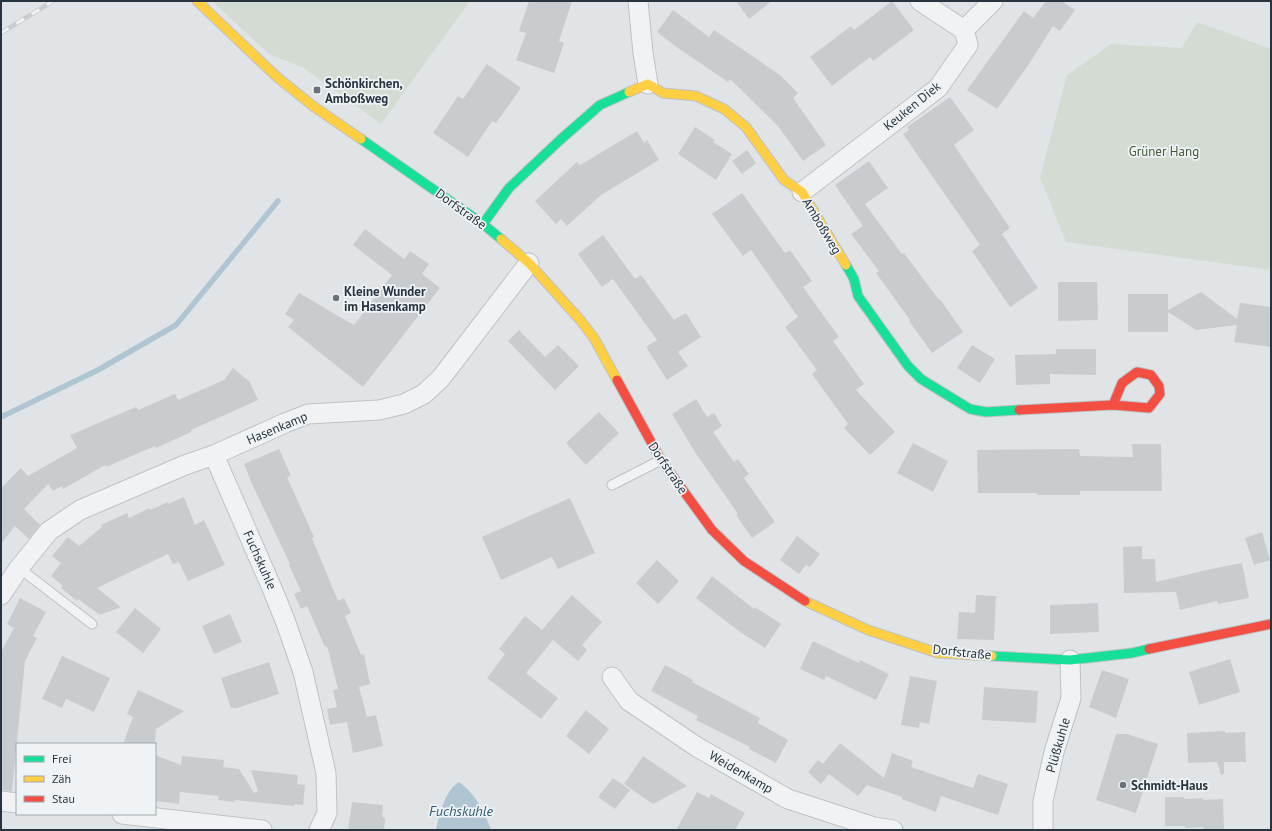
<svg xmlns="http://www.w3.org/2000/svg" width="1272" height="831" font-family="'PT Sans',sans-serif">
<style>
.green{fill:#d3dbd2}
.water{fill:#afc6d2}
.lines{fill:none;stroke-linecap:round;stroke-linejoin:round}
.stream{stroke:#afc6d2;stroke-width:5.5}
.building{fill:#c9cccf}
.lane-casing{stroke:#bfc2c5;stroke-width:11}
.street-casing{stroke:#bfc2c5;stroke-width:21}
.fast-casing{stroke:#bfc2c5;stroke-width:11}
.slow-casing{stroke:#bfc2c5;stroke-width:11}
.jam-casing{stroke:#bfc2c5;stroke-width:11}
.lane{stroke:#f1f2f3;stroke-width:9}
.street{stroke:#f1f2f3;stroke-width:19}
.fast{stroke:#16e098;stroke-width:9}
.slow{stroke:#ffcf43;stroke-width:9}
.jam{stroke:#f24e42;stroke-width:9}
.rail-casing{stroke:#caccce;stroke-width:4.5}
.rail{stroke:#eff3f6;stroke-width:3;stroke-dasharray:9;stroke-linecap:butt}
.poi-dot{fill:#69727a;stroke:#eff3f6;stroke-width:1.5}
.labels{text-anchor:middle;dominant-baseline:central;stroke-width:3.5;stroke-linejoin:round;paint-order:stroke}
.poi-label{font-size:13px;font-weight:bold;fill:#283540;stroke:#eff3f6;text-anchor:start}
.street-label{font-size:13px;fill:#283540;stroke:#eff3f6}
.park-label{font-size:13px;fill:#435c35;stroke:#eff3f6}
.water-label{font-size:14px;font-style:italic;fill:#315c74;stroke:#eff3f6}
</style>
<rect width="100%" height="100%" fill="#e1e4e7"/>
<!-- green -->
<path class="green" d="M 212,1 L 470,1 L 381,124 L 304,68 L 269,54 Z
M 1197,22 L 1271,49 L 1271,270 L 1066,242 L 1040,177 L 1067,75 L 1111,44 L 1182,48 Z"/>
<!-- water -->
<path class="water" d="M 459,782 C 475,793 485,813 491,830 L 436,830 C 439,815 445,790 459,782 Z"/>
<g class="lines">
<!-- stream -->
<path class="stream" d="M 1,417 L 98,370 L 176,325 L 278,201"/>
</g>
<!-- building -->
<path class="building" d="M 529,1 L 572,1 L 559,41 L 564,43 L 554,73 L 516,60 L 526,33 L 519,31 Z
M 736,1 L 772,1 L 749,19 Z
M 892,1 L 914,30 L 873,61 L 870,57 L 832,86 L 810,57 L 851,26 L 854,30 Z
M 1046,1 L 1062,1 L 1075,10 L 1060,31 L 1053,26 L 1029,64 L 997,109 L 967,90 L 1024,11 L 1033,18 Z
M 673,10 L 709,37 L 714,30 L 780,75 L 798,93 L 793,98 L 826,145 L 803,161 L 778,126 L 730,79 L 728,82 L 678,48 L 657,32 Z
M 487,64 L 521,88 L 496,123 L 492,121 L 468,157 L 433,133 L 458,96 L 463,99 Z
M 950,97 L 974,130 L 954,145 L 1010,228 L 1002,234 L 1038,288 L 1010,307 L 972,251 L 980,245 L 903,134 L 909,130 L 907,127 Z
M 695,127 L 715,140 L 713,142 L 732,154 L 716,180 L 678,154 Z
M 637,131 L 644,143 L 647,140 L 659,160 L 601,195 L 567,226 L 561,219 L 556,224 L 535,201 L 577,162 L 580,165 Z
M 747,150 L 756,163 L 742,174 L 732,161 Z
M 869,161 L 888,188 L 865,204 L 902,254 L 904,253 L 939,300 L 940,299 L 963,332 L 932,353 L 909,321 L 910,320 L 876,273 L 879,271 L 851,234 L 863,226 L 835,185 Z
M 742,193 L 785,253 L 790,250 L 812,281 L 803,287 L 839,337 L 833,341 L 864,384 L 856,390 L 895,432 L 870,455 L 844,428 L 848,424 L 812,374 L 817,370 L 785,327 L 798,317 L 751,250 L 743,256 L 712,214 Z
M 365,229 L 404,259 L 410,251 L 429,264 L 422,274 L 440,288 L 363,387 L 288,327 L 294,320 L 285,314 L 299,293 L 354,325 L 392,275 L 353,245 Z
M 603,235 L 635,279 L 641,275 L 674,320 L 686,313 L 701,337 L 678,352 L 688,366 L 667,380 L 646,347 L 657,340 L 613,279 L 602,287 L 578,254 Z
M 1058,282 L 1097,282 L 1098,320 L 1058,321 Z
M 1201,292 L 1237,319 L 1240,303 L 1271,307 L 1271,347 L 1234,342 L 1237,325 L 1196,330 L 1168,312 L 1168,332 L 1128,332 L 1128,294 L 1168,294 L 1168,310 Z
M 519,330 L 545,357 L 558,345 L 579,366 L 555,390 L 508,341 Z
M 972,345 L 995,359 L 980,383 L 957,368 Z
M 1056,349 L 1096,349 L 1096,375 L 1050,374 L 1050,384 L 1016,385 L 1015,355 L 1056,354 Z
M 233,368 L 250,382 L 258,400 L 191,430 L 191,432 L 156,448 L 155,446 L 106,467 L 105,465 L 63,489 L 62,486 L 53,491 L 48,484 L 24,509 L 40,525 L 29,539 L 15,526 L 1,544 L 1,488 L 21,468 L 28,476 L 77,448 L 70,435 L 136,407 L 138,410 L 175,394 L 178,400 L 224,380 Z
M 696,399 L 707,417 L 714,413 L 722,426 L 713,432 L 734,462 L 738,459 L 749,474 L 744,478 L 775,522 L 752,538 L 736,515 L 738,514 L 695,452 L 672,414 Z
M 599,412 L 619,433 L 586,465 L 566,443 Z
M 913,443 L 948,461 L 933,492 L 897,473 Z
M 1132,444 L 1161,444 L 1162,491 L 1080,491 L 1080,495 L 1037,495 L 1037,493 L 978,493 L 977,450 L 1079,449 L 1080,456 L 1133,457 Z
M 279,449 L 291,476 L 287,477 L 314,537 L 312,538 L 338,601 L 344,598 L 351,613 L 345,616 L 361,655 L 364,654 L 370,684 L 359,687 L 367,717 L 376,715 L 383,746 L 353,753 L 347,722 L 330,725 L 327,709 L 337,707 L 333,690 L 338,689 L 327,646 L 325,647 L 307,606 L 301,609 L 294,594 L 301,591 L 289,565 L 290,564 L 253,486 L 244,464 Z
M 184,497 L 195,525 L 204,520 L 225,565 L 188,581 L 179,562 L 173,564 L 168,554 L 97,588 L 121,607 L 100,615 L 78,599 L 77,601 L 61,588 L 63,586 L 51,576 L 61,563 L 52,556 L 68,537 L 79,546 L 102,527 L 101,525 L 127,513 L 129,518 L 150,508 L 150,510 L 168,502 L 168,504 Z
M 570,498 L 595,553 L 558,569 L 552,557 L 501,580 L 482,537 Z
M 1262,532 L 1270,560 L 1254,565 L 1245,538 Z
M 797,536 L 820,554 L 810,567 L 806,565 L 799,574 L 780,560 Z
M 1142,546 L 1142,559 L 1155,559 L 1156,582 L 1211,569 L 1242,563 L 1249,598 L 1218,604 L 1217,601 L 1180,610 L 1176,592 L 1124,593 L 1123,547 Z
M 657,560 L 679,581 L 658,604 L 636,583 Z
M 712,576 L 754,609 L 755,607 L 781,624 L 765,648 L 740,632 L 696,598 Z
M 572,595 L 602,622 L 582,645 L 587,650 L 578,661 L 553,640 L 526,673 L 558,698 L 541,719 L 487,678 L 505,654 L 499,649 L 525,616 L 542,630 Z
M 976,595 L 996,596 L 994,640 L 957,639 L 959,612 L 975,613 Z
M 20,598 L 46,612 L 33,636 L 37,638 L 25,661 L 12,791 L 1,790 L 1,652 L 14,628 L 7,624 Z
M 1098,603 L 1099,632 L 1050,634 L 1050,605 Z
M 135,608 L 161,629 L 143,653 L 116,632 Z
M 230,614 L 242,642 L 214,654 L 202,626 Z
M 813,641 L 859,663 L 860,660 L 889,674 L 876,700 L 826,676 L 824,680 L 800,669 Z
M 62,656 L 110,678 L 94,712 L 66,699 L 62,708 L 42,699 Z
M 1230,659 L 1240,692 L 1199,705 L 1189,672 Z
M 269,662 L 279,694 L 237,708 L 231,708 L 221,678 Z
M 665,665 L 693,680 L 692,682 L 760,718 L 758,723 L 788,740 L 776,763 L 749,749 L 750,747 L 696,720 L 698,716 L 651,691 Z
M 1102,670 L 1129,679 L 1116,718 L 1089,707 Z
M 910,676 L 937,681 L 929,724 L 920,722 L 919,728 L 901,725 Z
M 984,687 L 1038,691 L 1036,723 L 982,720 Z
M 138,690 L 184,711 L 156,729 L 155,744 L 123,744 L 133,717 L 127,714 Z
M 586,710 L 609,729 L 589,754 L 566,736 Z
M 1225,731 L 1225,733 L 1245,732 L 1246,762 L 1224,762 L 1224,774 L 1221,775 L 1217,762 L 1188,763 L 1187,733 Z
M 1116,734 L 1127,734 L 1158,744 L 1136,813 L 1096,800 Z
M 840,743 L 884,778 L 892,753 L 913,761 L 911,767 L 973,788 L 978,774 L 1008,784 L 998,815 L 941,796 L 936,812 L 902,799 L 902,797 L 867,785 L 858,796 L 829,774 L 821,784 L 808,772 L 818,760 L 823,764 Z
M 155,755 L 181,765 L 182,756 L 224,760 L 223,767 L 239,769 L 254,793 L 258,791 L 251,770 L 298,775 L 297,784 L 305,785 L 303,805 L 295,804 L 294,806 L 235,800 L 235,802 L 218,800 L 219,796 L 180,792 L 179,804 L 155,801 Z
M 643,756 L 687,786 L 653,804 L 624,784 Z
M 613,778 L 630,790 L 615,809 L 598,797 Z
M 697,792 L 709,798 L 711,794 L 745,813 L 735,830 L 676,830 Z
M 1165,797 L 1184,797 L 1184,799 L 1203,798 L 1203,800 L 1223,799 L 1224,829 L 1204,829 L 1203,827 L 1185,828 L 1185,826 L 1165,826 Z
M 352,802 L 383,805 L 382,816 L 385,819 L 384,830 L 348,830 Z"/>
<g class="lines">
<!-- lane casing -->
<g class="lane-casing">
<path id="lane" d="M 612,485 L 661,460
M 19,568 L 92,624"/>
</g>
<!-- street casing -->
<g class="street-casing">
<path id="street" d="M 638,1 L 643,53 L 648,84
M 920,1 L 964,30
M 802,192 L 938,88 L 968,45 L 964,30 L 993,1
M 214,455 L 274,593 L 286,623 L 303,672 L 326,773 L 327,813 L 319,830
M 1,595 L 19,568 L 49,531 L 80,510 L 185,465 L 214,455 L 285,423 L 308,414 L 379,410 L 404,404 L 424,394 L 441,378 L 529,263
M 612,677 L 629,701 L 697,747 L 788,799 L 874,827 L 893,830
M 1,801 L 17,803
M 122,814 L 262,830
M 1043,830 L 1043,801 L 1054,752 L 1071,698 L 1070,660"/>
</g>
<!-- fast casing -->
<g class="fast-casing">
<path id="fast" d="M 361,139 L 483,224 L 501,239
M 483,224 L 509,188 L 560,140 L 600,105 L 629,92
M 846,265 L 854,279 L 858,296 L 908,366 L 921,379 L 970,409 L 986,412 L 1019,410
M 992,656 L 1070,660 L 1132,653 L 1149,649"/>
</g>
<!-- slow casing -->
<g class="slow-casing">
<path id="slow" d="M 197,1 L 277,77 L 313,106 L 361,139
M 629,92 L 648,84 L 663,93 L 696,96 L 724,109 L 746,127 L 784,180 L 802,192 L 846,265
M 501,239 L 529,263 L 581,321 L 594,338 L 617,380
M 805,601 L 868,630 L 938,653 L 992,656"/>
</g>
<!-- jam casing -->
<g class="jam-casing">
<path id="jam" d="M 617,380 L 661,460 L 712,530 L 744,561 L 805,601
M 1019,410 L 1113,405 L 1149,408 L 1160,394 L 1159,386 L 1151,375 L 1137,372 L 1122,383 L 1113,405
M 1149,649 L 1271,624"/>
</g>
<!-- lane -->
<use href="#lane" class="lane"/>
<!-- street -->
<use href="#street" class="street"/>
<!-- fast -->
<use href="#fast" class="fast"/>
<!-- slow -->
<use href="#slow" class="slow"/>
<!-- jam -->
<use href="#jam" class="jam"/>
<!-- rail casing -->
<g class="rail-casing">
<path id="rail" d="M 1,33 L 53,1"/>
</g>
<!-- rail -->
<use href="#rail" class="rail"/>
</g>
<!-- markers -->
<g class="poi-dot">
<rect x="313" y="86" width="8" height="8" rx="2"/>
<circle cx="336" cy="298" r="4"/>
<circle cx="1123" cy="785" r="4"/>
</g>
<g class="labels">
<!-- poi labels -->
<g class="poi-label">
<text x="325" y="83">Schönkirchen,<tspan x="325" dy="15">Amboßweg</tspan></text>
<text x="344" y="291">Kleine Wunder<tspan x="344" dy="15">im Hasenkamp</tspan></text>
<text x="1131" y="785">Schmidt-Haus</text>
</g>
<!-- street labels -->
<g class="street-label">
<text transform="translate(912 106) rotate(-39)">Keuken Diek</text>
<text transform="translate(461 209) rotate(36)">Dorfstraße</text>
<text transform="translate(822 226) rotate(59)">Amboßweg</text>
<text transform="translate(277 428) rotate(-23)">Hasenkamp</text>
<text transform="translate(668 468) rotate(56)">Dorfstraße</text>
<text transform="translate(260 560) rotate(66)">Fuchskuhle</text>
<text transform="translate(962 652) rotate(6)">Dorfstraße</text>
<text transform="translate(1058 745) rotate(-74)">Plüßkuhle</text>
<text transform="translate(741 772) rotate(30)">Weidenkamp</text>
</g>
<!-- park labels -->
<g class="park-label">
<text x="1164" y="151">Grüner Hang</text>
</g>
<!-- water labels -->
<g class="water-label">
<text x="461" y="811">Fuchskuhle</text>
</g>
</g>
<!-- border -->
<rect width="1272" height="831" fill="none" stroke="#283540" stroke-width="4"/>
<!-- legend -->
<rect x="16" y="743" width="140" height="72" fill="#eff3f6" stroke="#9fa7ad"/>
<rect x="24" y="756" width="20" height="6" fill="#16e098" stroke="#9fa7ad"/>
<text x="52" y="763" font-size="12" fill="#283540">Frei</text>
<rect x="24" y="776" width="20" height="6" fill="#ffcf43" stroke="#9fa7ad"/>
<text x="52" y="783" font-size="12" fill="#283540">Zäh</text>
<rect x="24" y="796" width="20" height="6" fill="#f24e42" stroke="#9fa7ad"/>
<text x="52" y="803" font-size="12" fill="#283540">Stau</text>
</svg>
